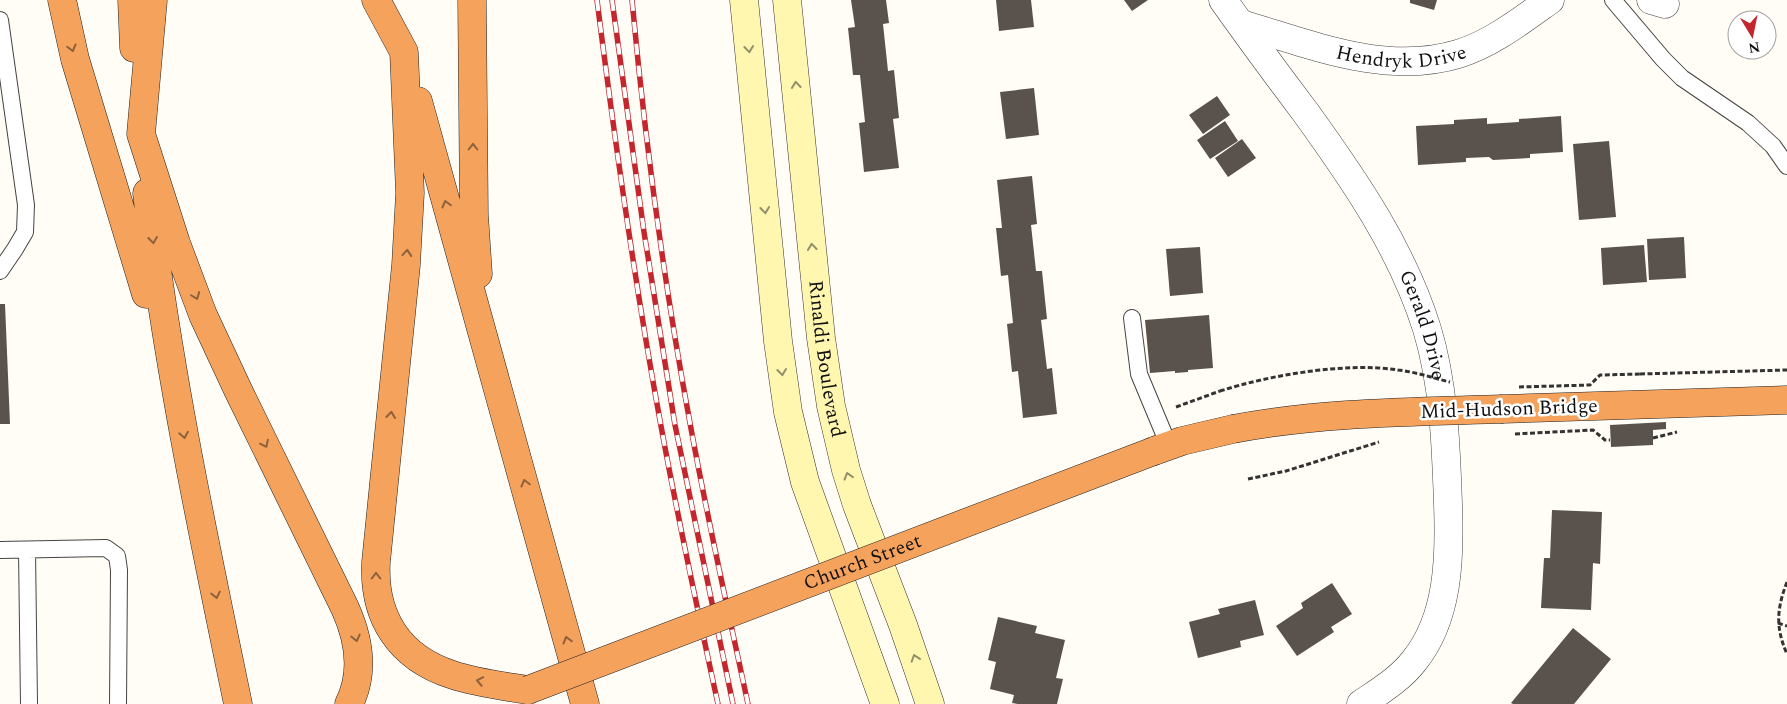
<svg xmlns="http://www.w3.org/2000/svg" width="1787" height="704" font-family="Spectral,serif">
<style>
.building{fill:#5a524d}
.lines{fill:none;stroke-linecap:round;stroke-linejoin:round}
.lane-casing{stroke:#444;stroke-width:18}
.street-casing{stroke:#444;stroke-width:29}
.secondary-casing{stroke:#333;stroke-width:29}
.highway-casing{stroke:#222;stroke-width:29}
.path{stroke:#333;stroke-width:3;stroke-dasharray:5 2.5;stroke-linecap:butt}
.lane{stroke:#fff;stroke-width:16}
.street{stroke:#fff;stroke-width:28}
.secondary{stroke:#fff6b0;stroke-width:28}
.highway{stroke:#f5a25d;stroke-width:28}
.rail-casing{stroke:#c4262e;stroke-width:5.5}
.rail{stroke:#fff;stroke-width:4;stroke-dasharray:11;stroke-linecap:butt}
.highway-bridge-casing{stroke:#222;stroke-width:29;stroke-linecap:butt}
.path-bridge{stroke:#333;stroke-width:3;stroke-dasharray:5 2.5;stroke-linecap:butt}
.highway-bridge{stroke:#f5a25d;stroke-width:28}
.oneway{stroke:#8e613b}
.oneway2{stroke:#948f68}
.labels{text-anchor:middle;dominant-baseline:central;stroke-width:5;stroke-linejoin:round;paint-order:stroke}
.street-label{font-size:20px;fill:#111;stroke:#fff}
</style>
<rect width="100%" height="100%" fill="#fffdf5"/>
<!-- building -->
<path class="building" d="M 851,0 L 886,0 L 889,23 L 883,24 L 888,71 L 894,70 L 899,118 L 893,119 L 899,168 L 864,172 L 859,123 L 865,122 L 860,75 L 853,75 L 848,28 L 855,27 Z
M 996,0 L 1031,0 L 1034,27 L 999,31 Z
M 1124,0 L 1148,0 L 1132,11 Z
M 1410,0 L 1437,0 L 1434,10 L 1410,3 Z
M 1034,88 L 1039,135 L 1006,139 L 1000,92 Z
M 1217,96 L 1230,115 L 1203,134 L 1189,115 Z
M 1561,116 L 1563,152 L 1530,154 L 1530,158 L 1493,160 L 1489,157 L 1466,158 L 1466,162 L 1418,165 L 1416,126 L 1454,124 L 1454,120 L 1487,118 L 1487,124 L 1519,122 L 1519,119 Z
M 1225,121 L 1238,141 L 1210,159 L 1197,140 Z
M 1242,139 L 1256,158 L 1228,177 L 1215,158 Z
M 1609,141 L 1616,217 L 1579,220 L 1573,144 Z
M 1032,176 L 1037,224 L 1031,225 L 1036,271 L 1042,271 L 1047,319 L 1041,320 L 1047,369 L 1052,368 L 1057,414 L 1023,418 L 1018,371 L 1012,372 L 1007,324 L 1013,323 L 1008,275 L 1001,276 L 996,228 L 1002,228 L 997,180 Z
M 1684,237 L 1686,278 L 1649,280 L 1647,239 Z
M 1644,245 L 1647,282 L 1603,285 L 1601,248 Z
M 1200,247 L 1203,293 L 1170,296 L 1166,249 Z
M 0,304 L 5,304 L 10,424 L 0,424 Z
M 1209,315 L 1213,368 L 1188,370 L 1188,372 L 1175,373 L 1175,371 L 1150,373 L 1145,320 Z
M 1666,422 L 1666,429 L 1653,430 L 1653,445 L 1611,447 L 1610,425 Z
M 1552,510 L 1602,512 L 1600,564 L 1593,563 L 1591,610 L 1541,608 L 1544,558 L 1550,558 Z
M 1332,583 L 1352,614 L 1331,627 L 1334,632 L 1297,656 L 1276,626 L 1303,608 L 1301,603 Z
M 1255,600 L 1264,635 L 1240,641 L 1241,647 L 1198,658 L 1189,622 L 1220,614 L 1218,609 Z
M 998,617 L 1037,626 L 1035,633 L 1065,640 L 1056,678 L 1063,679 L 1057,704 L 1018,704 L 1012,703 L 1014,695 L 990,689 L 996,662 L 988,660 Z
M 1573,628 L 1611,659 L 1574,704 L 1513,704 L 1511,703 Z"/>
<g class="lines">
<!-- lane casing -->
<g class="lane-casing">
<path id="lane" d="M 1613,0 L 1663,59 L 1682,78 L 1748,123 L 1773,146 L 1787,166
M 0,20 L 26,205 L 25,232 L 15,249 L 0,271
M 1132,318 L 1139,374 L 1169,446
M 0,550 L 106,548 L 117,556 L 119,570 L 118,704
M 27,550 L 29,704"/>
</g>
<!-- street casing -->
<g class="street-casing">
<g id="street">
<path id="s1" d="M 1223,0 C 1250,38 1278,76 1306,113 C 1355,181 1402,249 1427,329 C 1444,385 1446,446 1448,504 C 1450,557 1449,618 1414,661 C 1400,679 1380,691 1361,704"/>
<path d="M 1651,0 L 1665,4"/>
<path id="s2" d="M 1241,24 C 1310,44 1385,76 1458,54 C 1491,44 1522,20 1550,0"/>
</g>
</g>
<!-- secondary casing -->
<g class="secondary-casing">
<g id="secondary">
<path d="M 744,0 L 778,341 L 788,412 L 805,482 L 885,704"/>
<path id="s3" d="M 787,0 L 821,338 L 831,406 L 846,470 L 857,505 L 903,625 L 930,704"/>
</g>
</g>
<!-- highway casing -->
<g class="highway-casing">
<path id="highway" d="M 62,0 L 75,59 L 146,294
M 132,0 L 134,48
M 153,0 L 141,134 L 176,243 L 203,315 L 238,390 L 345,608 C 359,639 365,672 349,704
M 376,0 L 404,52 L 410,193 L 406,265 L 376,562 C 373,617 399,658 453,675 C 477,683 503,686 528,690
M 472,0 L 474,215 L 478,274
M 418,101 L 585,704
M 147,193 C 167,365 203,535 238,704
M 1503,409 L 1787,400
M 1154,451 L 1182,441 L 1233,429"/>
</g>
<!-- path -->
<path class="path" d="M 1640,374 L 1787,370
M 1176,407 L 1220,391
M 1653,438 L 1677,432
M 1787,582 C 1777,608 1775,627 1787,654
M 1778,623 L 1787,626"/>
<!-- lane -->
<use href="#lane" class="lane"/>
<!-- street -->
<use href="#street" class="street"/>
<!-- secondary -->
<use href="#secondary" class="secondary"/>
<!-- highway -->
<use href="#highway" class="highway"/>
<!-- rail casing -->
<g class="rail-casing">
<path id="rail" d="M 597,0 C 615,143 635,285 661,426 C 678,519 698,612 718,704
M 612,0 L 644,232 L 675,425 L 733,704
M 632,0 C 645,141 664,283 690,423 C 707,517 728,610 748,704"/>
</g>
<!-- rail -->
<use href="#rail" class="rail"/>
<!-- highway-bridge casing -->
<g class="highway-bridge-casing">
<g id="highway-bridge">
<path d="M 1233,429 C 1322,412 1412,412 1503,409"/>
<path id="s4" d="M 528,690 L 1154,451"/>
</g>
</g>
<!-- path-bridge -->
<path class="path-bridge" d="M 1519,387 L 1590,385 L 1600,375 L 1640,374
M 1220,391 C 1270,375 1346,362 1398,370 C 1416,372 1433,378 1450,382
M 1515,434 L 1593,430 L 1605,440 L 1610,440
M 1248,479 L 1286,471 L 1379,442"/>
<!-- highway-bridge -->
<use href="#highway-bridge" class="highway-bridge"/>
</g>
<!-- one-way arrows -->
<defs><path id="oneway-chevron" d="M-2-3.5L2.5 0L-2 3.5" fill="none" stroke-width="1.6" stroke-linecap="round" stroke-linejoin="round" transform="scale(1.25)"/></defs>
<g class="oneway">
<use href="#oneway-chevron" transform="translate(72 48) rotate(75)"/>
<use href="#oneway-chevron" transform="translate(473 147) rotate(-90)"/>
<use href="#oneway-chevron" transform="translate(446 204) rotate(-105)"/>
<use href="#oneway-chevron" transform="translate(153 240) rotate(83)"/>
<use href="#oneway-chevron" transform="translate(407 253) rotate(-85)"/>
<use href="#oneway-chevron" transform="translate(196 296) rotate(69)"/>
<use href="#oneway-chevron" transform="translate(391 415) rotate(-84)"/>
<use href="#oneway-chevron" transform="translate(184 435) rotate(80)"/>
<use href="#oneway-chevron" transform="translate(265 444) rotate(64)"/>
<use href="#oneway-chevron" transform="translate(525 483) rotate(-105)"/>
<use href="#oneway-chevron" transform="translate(376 576) rotate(-90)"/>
<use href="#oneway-chevron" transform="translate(216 595) rotate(78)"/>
<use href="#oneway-chevron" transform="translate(356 638) rotate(77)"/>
<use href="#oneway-chevron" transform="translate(567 640) rotate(-105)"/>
<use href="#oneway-chevron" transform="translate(480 681) rotate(-169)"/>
</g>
<g class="oneway2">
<use href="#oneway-chevron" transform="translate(749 49) rotate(84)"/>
<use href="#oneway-chevron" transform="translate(796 85) rotate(-96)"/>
<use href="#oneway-chevron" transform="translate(765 210) rotate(84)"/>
<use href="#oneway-chevron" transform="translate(812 247) rotate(-96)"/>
<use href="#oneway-chevron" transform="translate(782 372) rotate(83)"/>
<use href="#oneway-chevron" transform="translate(848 476) rotate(-107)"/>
<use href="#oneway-chevron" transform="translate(915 658) rotate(-109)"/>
</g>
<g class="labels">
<!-- street labels -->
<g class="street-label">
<text stroke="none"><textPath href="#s2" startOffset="165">Hendryk Drive</textPath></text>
<text stroke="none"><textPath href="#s1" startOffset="384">Gerald Drive</textPath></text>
<text stroke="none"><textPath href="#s3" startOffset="361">Rinaldi Boulevard</textPath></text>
<text transform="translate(1509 409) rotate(-2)">Mid-Hudson Bridge</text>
<text stroke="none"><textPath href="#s4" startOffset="358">Church Street</textPath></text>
</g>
</g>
<!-- north arrow -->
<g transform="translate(1752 35) rotate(170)"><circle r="24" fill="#ffffff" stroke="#a0a0a0"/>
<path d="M0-4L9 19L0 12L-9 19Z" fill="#c4262e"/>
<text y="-8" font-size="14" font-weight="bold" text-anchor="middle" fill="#111111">N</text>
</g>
</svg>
